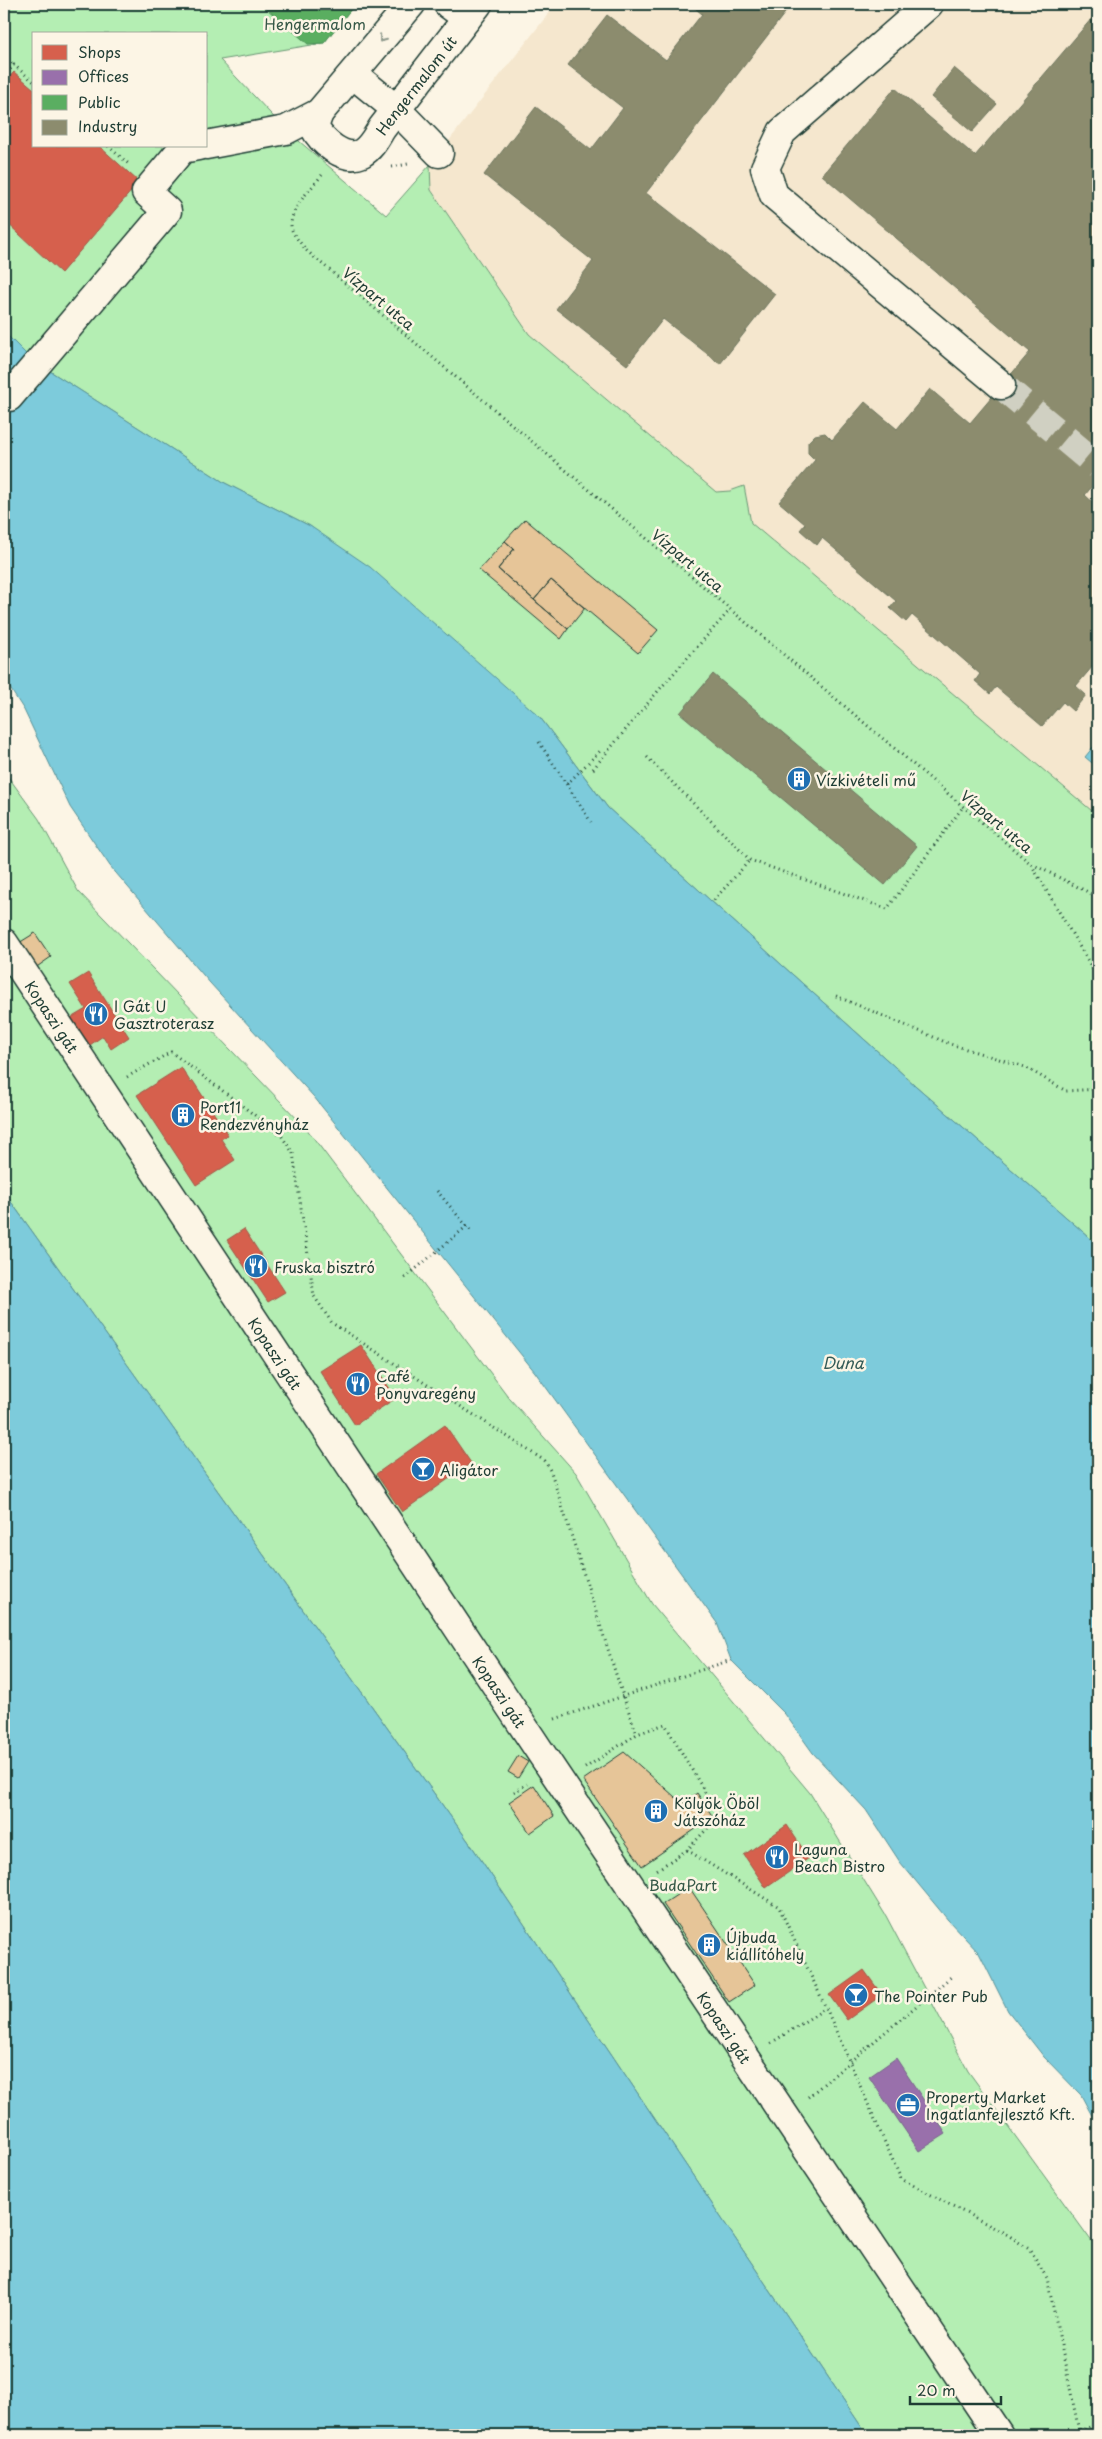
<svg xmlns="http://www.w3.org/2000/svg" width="1102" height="2439" font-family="'Playpen Sans',sans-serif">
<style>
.built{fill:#f5e7ce}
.green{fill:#b4eeb3;stroke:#6a9674;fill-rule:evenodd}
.water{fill:#7dcbdb;stroke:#579298}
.shops{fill:#d6604d;stroke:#9f5646}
.offices{fill:#9970ab;stroke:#746187}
.public{fill:#5aae61;stroke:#488c54}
.industry{fill:#8c8c6e;stroke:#6b745d}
.building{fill:#e6c598;stroke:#1f3d34}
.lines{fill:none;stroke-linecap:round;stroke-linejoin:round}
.minor-tunnel{stroke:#d0d0c2;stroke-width:28;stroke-dasharray:28 14;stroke-linecap:butt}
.minor-casing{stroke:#1f3d34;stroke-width:31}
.path{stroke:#1f3d34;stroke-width:3;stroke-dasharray:1 4;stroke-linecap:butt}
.minor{stroke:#fcf5e5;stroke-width:28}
.path-bridge{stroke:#1f3d34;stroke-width:3;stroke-dasharray:1 4;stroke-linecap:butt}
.oneway{stroke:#8e998c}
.labels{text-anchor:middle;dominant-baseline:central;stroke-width:5;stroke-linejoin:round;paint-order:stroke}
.park-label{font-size:15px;fill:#355847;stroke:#fcf5e5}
.street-label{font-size:15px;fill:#1f3d34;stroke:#fcf5e5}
.poi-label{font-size:15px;fill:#1f3d34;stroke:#fcf5e5;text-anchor:start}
.water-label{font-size:16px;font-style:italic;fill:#325955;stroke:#fcf5e5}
</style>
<rect width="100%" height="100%" fill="#fcf5e5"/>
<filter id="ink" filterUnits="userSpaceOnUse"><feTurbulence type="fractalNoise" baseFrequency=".02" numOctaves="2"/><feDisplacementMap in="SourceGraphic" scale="10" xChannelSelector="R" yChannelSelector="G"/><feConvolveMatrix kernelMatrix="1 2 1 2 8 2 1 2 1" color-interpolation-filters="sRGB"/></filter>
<g filter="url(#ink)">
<!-- built -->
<path class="built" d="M 556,4 L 1098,4 L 1098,816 L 751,523 L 744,486 L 730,491 L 716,492 L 529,334 L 431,190 L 430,165 Z"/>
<!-- green -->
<path class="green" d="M 4,4 L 355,4 L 324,43 L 220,60 L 286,130 L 386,215 L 430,165 L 431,190 L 529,334 L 716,492 L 730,491 L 744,486 L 751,523 L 1098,816 L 1098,1245 L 916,1086 L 608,808 L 539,716 L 310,526 L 225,483 L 31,359 L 4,332 ZM 34,34 L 206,34 L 206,146 L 34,146 Z
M 4,771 L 39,819 L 78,891 L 306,1128 L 510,1399 L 576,1473 L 652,1604 L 810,1793 L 886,1916 L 968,2071 L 1098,2250 L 1098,2435 L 867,2435 L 471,1845 L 4,1192 Z"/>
<!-- water -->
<path class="water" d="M 4,332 L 31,359 L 225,483 L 310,526 L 370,567 L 539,716 L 608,808 L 916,1086 L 1098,1245 L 1098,2127 L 1081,2095 L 1044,2057 L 1008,2011 L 979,1953 L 948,1920 L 900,1862 L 866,1810 L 813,1753 L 785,1714 L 731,1660 L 717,1623 L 535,1372 L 314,1097 L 210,983 L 110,866 L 70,807 L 24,710 L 4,679 Z
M 1098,741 L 1098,768 L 1085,757 Z
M 4,1192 L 471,1845 L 867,2435 L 4,2435 Z"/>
<!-- shops -->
<path class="shops" d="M 14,72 L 34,89 L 34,146 L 99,146 L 139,182 L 61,273 L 4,220 L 4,83 Z
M 88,973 L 129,1037 L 111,1049 L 103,1036 L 87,1047 L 69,1019 L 86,1009 L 70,984 Z
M 181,1067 L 191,1083 L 193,1081 L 228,1135 L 221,1139 L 235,1160 L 196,1185 L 137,1095 Z
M 244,1229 L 285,1292 L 268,1302 L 227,1240 Z
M 361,1345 L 396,1398 L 355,1425 L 320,1371 Z
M 445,1425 L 471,1463 L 402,1512 L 376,1474 Z
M 787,1825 L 809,1858 L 766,1888 L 744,1855 Z
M 864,1970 L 882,1995 L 847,2020 L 829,1995 Z"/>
<!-- offices -->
<path class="offices" d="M 896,2058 L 946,2134 L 919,2151 L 869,2077 Z"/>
<!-- public -->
<path class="public" d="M 261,4 L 355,4 L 324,43 L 308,44 Z"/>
<!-- industry -->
<path class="industry" d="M 690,4 L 791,5 L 646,193 L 775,294 L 720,364 L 663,319 L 627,365 L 556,309 L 593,261 L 484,175 L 536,107 L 591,150 L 623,108 L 568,65 L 607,15 L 666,60 L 702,14 Z
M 1098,11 L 1098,479 L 1085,495 L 1098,507 L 1098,660 L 1076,686 L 1086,695 L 1073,711 L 1063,702 L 1042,726 L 996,687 L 990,694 L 975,681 L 980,674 L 912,615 L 906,622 L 890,608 L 896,601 L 822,538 L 817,545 L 800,530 L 805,524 L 779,502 L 815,460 L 808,453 L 808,442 L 815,435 L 825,433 L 832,440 L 865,402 L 897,429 L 930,389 L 970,423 L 1030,352 L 822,175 L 895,88 L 975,156 Z
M 954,68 L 997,104 L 972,132 L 931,97 Z
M 713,674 L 917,846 L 885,885 L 680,713 Z"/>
<!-- building -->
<path class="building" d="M 525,519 L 658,630 L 638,653 L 551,580 L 534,600 L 498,569 L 514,549 L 505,541 Z
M 505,541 L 514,549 L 498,569 L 568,629 L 561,639 L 479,570 Z
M 551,580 L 585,608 L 568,629 L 534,600 Z
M 35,933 L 51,957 L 31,971 L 14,946 Z
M 624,1752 L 683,1804 L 697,1793 L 713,1817 L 642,1866 L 583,1780 Z
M 518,1756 L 528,1762 L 518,1778 L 508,1772 Z
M 534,1785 L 554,1816 L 530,1833 L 509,1802 Z
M 689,1887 L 755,1985 L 729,2002 L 663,1904 Z"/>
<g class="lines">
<!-- minor-tunnel -->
<path class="minor-tunnel" d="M 1001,385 L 1098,466"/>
<!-- minor casing -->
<g class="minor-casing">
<g id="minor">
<path d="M 448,4 L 467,18"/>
<path d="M 929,4 L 782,132 L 765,168 L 774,195 L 1001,385"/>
<path d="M 354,75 L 397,110 L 439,153"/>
<path id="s1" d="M 319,113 L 314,127 C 321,141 344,162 362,153 C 372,147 376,137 382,128 L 478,4"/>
<path d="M 206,145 L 286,130 L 319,113 L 411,4"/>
<path d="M 9,397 L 167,211 L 146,192 L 182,149 L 198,146"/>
<path id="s2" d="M 4,943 L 539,1750 L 999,2435"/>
</g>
</g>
<!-- path -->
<path class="path" d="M 4,56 L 14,65
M 4,77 L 14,65 L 34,82
M 108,146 L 130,165
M 392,167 L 408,164
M 322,175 C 312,188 291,207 291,225 C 291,234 302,244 307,251 L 1031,864 L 1098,978
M 539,742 L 591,822
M 647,757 L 750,860 L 887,909 L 963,807
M 593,769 L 658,691 L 730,610
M 567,784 L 600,751
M 1032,864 L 1098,897
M 714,900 L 750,860
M 836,996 L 950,1044 L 1025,1067 L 1066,1091 L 1098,1089
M 127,1077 L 171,1052 L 281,1135 L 293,1153 L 314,1296 L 332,1323 L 545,1461 L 551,1472 L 623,1696 L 637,1734
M 437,1191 L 470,1230
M 405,1278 L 467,1226
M 555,1719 L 731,1660
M 585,1768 L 637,1734 L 665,1724 L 719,1816 L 687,1850 L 655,1871
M 514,1792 L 527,1784
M 771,2043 L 826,2008
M 808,2097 L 952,1976
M 1079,2431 L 1098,2424"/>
<!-- minor -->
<use href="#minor" class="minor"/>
<!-- path-bridge -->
<path class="path-bridge" d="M 687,1850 L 779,1907 L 826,2008 L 901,2179 L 1008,2235 L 1029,2249 L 1047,2278 L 1079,2431 L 1071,2435"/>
</g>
<!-- one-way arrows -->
<defs><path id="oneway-chevron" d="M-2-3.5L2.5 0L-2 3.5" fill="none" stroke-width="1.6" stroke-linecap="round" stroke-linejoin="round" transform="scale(1.25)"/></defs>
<use class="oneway" href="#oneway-chevron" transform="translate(382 39) rotate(129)"/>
</g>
<!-- icons -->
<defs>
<g id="building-disc" transform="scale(1.25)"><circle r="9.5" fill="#1f6fb2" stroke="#fcf5e5"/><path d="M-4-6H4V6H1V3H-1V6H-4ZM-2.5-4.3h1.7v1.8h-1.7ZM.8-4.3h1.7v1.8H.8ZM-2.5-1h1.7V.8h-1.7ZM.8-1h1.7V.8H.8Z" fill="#fff"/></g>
<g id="restaurant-disc" transform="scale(1.25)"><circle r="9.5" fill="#1f6fb2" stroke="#fcf5e5"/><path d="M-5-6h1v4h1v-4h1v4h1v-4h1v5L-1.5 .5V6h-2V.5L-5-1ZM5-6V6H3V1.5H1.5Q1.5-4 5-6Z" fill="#fff"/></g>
<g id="bar-disc" transform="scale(1.25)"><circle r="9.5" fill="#1f6fb2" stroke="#fcf5e5"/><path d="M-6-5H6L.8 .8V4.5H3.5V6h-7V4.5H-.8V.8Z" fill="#fff"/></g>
<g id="office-disc" transform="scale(1.25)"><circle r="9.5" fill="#1f6fb2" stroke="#fcf5e5"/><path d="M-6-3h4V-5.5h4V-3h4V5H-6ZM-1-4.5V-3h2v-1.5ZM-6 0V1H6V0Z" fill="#fff"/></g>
</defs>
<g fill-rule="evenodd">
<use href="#building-disc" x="799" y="779"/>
<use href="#restaurant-disc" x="96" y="1014"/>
<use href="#building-disc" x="183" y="1115"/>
<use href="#restaurant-disc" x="256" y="1266"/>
<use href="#restaurant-disc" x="358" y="1384"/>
<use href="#bar-disc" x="423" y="1469"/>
<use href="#building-disc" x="656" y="1811"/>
<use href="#restaurant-disc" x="777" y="1857"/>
<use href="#building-disc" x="709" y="1945"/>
<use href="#bar-disc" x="856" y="1995"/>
<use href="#office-disc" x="908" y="2105"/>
</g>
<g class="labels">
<!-- park labels -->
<g class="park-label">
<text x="315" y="23">Hengermalom</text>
<text x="683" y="1884">BudaPart</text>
</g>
<!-- street labels -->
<g class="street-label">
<text stroke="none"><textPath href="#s1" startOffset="161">Hengermalom út</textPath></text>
<text transform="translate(379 298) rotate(40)">Vízpart utca</text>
<text transform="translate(688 560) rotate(40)">Vízpart utca</text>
<text transform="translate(997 821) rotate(40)">Vízpart utca</text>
<text stroke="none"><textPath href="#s2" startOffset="88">Kopaszi gát</textPath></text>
<text stroke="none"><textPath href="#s2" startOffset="492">Kopaszi gát</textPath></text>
<text stroke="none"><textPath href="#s2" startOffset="898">Kopaszi gát</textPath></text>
<text stroke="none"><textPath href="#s2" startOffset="1302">Kopaszi gát</textPath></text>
</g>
<!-- poi labels -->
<g class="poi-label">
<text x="816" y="779">Vízkivételi mű</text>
<text x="114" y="1005">I Gát U<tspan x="114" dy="17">Gasztroterasz</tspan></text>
<text x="200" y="1106">Port11<tspan x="200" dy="17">Rendezvényház</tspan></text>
<text x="274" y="1266">Fruska bisztró</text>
<text x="376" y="1375">Café<tspan x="376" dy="17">Ponyvaregény</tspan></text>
<text x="440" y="1469">Aligátor</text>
<text x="674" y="1802">Kölyök Öböl<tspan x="674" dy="17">Játszóház</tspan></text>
<text x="794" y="1848">Laguna<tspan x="794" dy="17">Beach Bistro</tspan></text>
<text x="726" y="1936">Újbuda<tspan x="726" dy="17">kiállítóhely</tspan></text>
<text x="874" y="1995">The Pointer Pub</text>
<text x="926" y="2096">Property Market<tspan x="926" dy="17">Ingatlanfejlesztő Kft.</tspan></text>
</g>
<!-- water labels -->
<g class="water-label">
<text x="843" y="1362">Duna</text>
</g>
</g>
<!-- margin -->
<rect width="1102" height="2439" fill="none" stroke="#fcf5e5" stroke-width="20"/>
<rect x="10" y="10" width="1082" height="2419" fill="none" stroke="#1f3d34" stroke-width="2" filter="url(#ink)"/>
<!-- legend -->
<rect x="32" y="32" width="175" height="115" fill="#fcf5e5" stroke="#a4ab9e"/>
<rect x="42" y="45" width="25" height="15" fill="#d6604d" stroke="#a4ab9e"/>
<text x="78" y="58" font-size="15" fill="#1f3d34">Shops</text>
<rect x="42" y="70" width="25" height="15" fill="#9970ab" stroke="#a4ab9e"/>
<text x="78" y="82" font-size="15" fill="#1f3d34">Offices</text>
<rect x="42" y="95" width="25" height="15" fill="#5aae61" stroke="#a4ab9e"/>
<text x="78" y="108" font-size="15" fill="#1f3d34">Public</text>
<rect x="42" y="120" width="25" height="15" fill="#8c8c6e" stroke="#a4ab9e"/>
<text x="78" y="132" font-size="15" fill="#1f3d34">Industry</text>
<!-- scale -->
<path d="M910 2396v8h91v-8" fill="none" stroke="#1f3d34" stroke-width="2.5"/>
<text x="917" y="2396" font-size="15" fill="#1f3d34" stroke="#fcf5e5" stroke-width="4" paint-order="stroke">20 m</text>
</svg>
